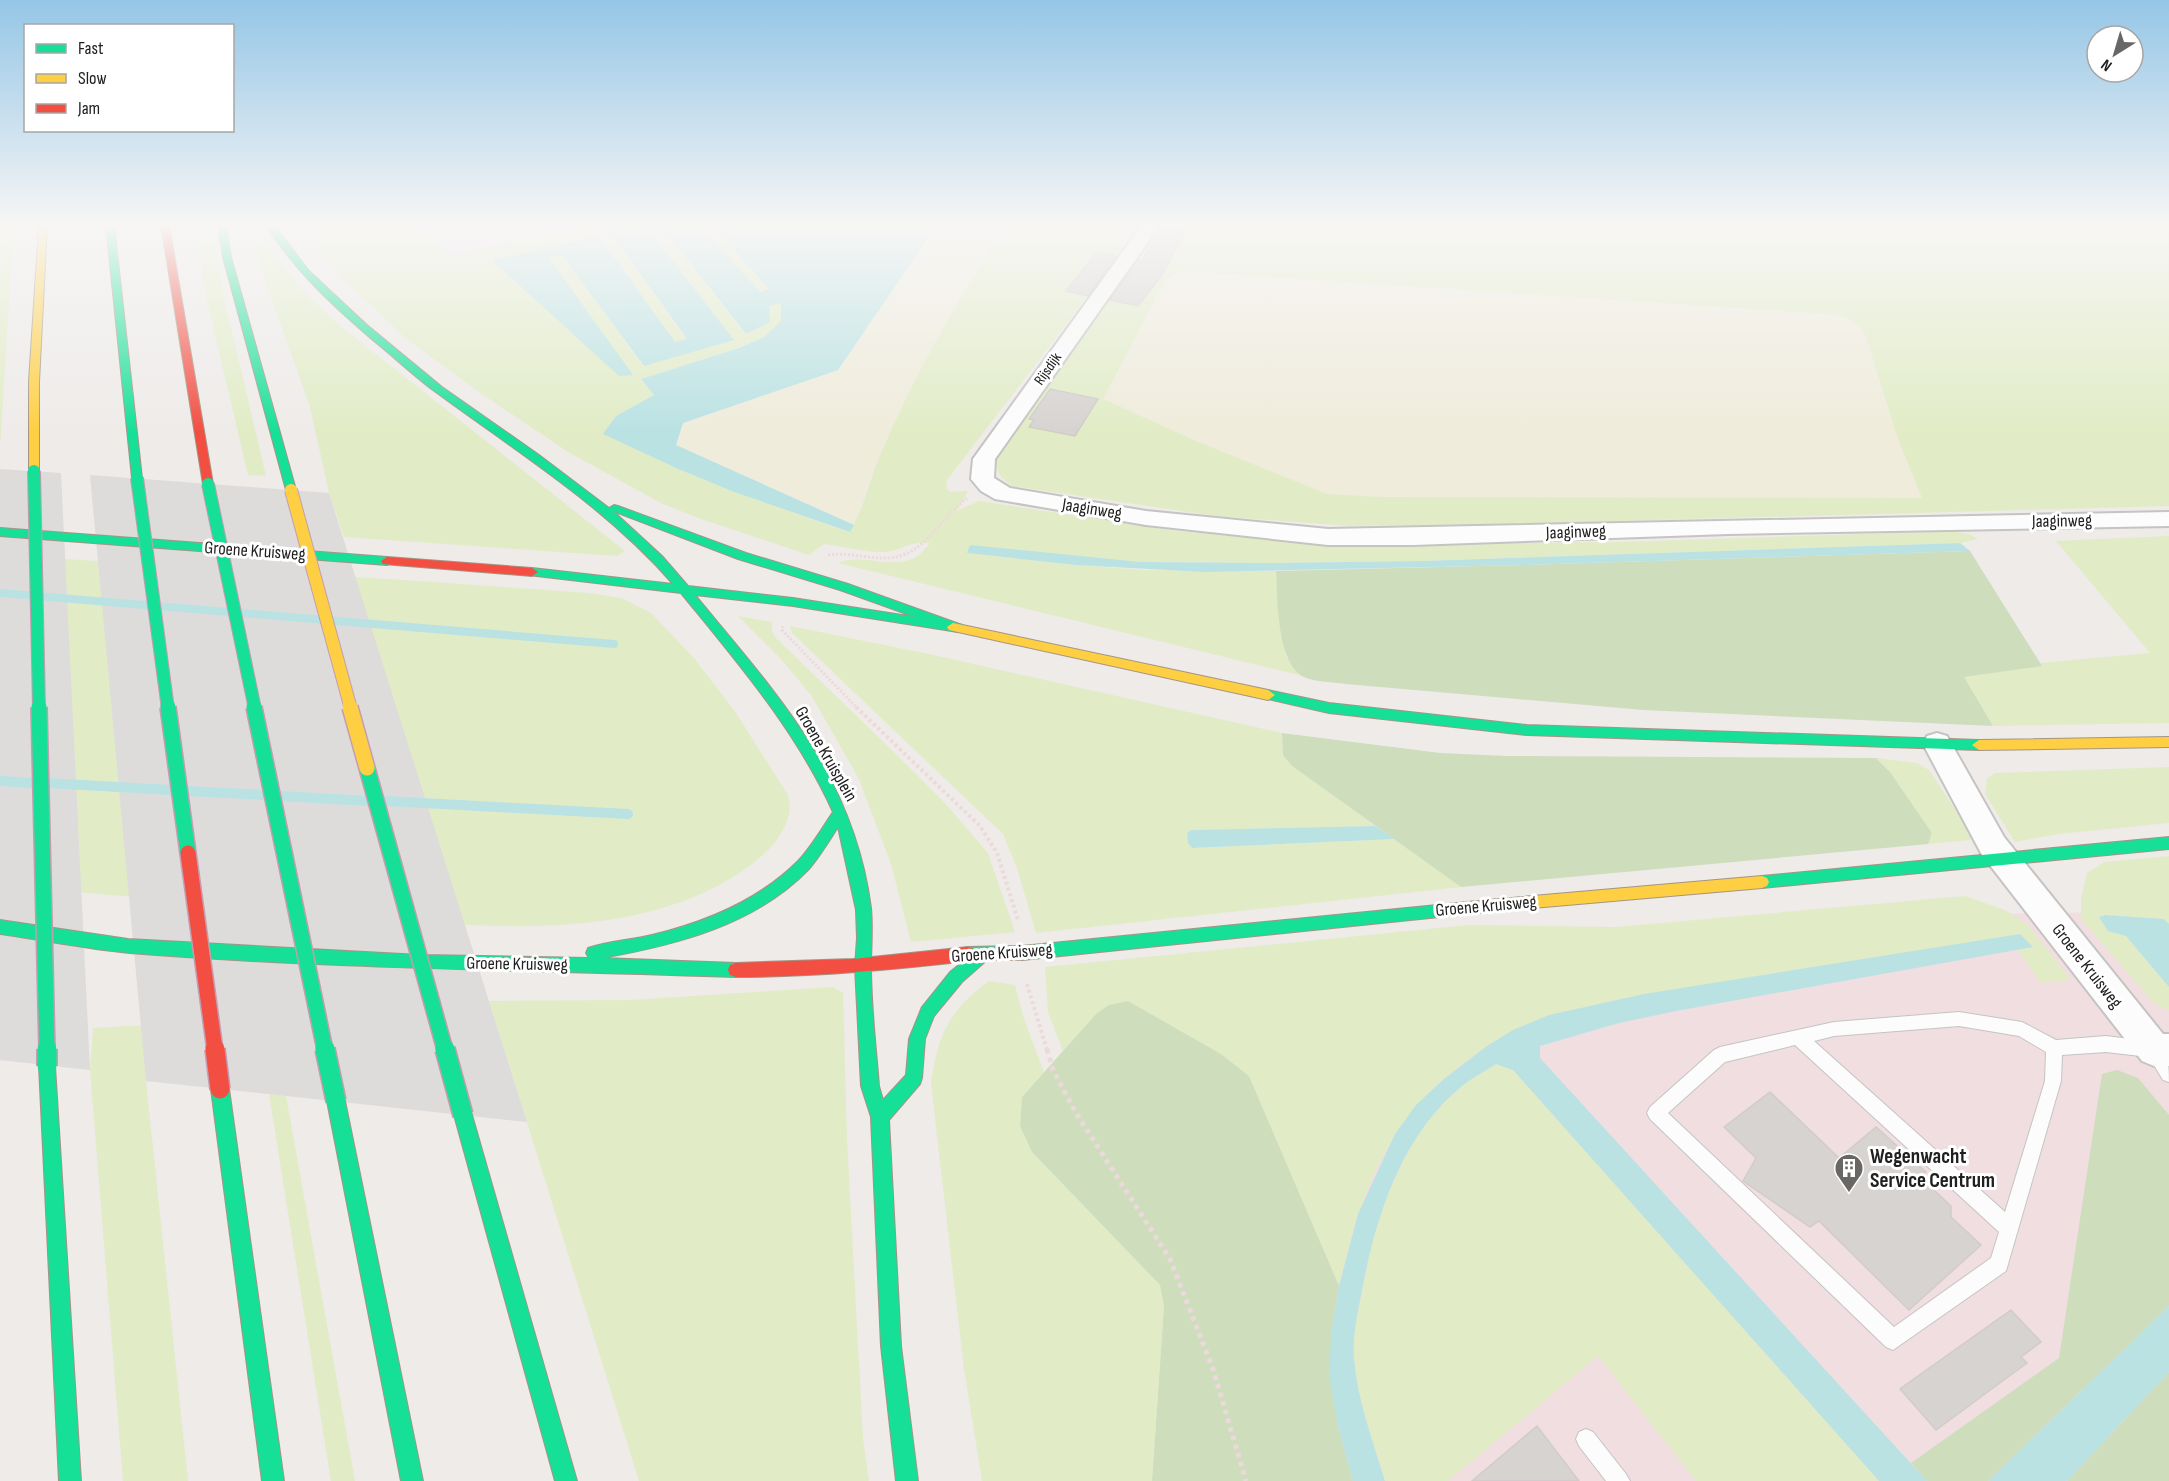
<svg xmlns="http://www.w3.org/2000/svg" width="2169" height="1481" font-family="'Sofia Sans Condensed',sans-serif">
<style>
.commercial{fill:#f0dee0}
.industrial{fill:#ece0ea}
.farmland{fill:#efecdb}
.grass{fill:#e1ecc6;fill-rule:evenodd}
.forest{fill:#ceddbc}
.water{fill:#bae2e3}
.pier{fill:#dddcdb}
.lines{fill:none;stroke-linecap:round;stroke-linejoin:round}
.stream-far1{stroke:#bae2e3;stroke-width:8}
.stream{stroke:#bae2e3;stroke-width:10}
.building{fill:#d6d3d1;stroke:#d1ccca;stroke-width:1.5}
.lane-casing{stroke:#c5c4c3;stroke-width:2}
.street-casing{stroke:#c5c4c3;stroke-width:4}
.fast-casing{stroke:#a59484;stroke-width:2}
.slow-casing{stroke:#a59484;stroke-width:2}
.jam-casing{stroke:#a59484;stroke-width:2}
.path-far2{stroke:#ecd9db;stroke-width:3;stroke-dasharray:2 2;stroke-linecap:butt}
.path-far1{stroke:#ecd9db;stroke-width:4;stroke-dasharray:3 3;stroke-linecap:butt}
.path{stroke:#ecd9db;stroke-width:5;stroke-dasharray:4.5 4.5;stroke-linecap:butt}
.lane{fill:#fcfcfc;fill-rule:evenodd}
.street{fill:#fcfcfc;fill-rule:evenodd}
.fast{fill:#16e098;fill-rule:evenodd}
.slow{fill:#ffcf43;fill-rule:evenodd}
.jam{fill:#f24e42;fill-rule:evenodd}
.fast-bridge-far2-casing{stroke:#c59db1;stroke-width:14;stroke-linecap:butt}
.fast-bridge-far1-casing{stroke:#c59db1;stroke-width:18;stroke-linecap:butt}
.fast-bridge-casing{stroke:#c59db1;stroke-width:22;stroke-linecap:butt}
.slow-bridge-far1-casing{stroke:#c59db1;stroke-width:14;stroke-linecap:butt}
.slow-bridge-casing{stroke:#c59db1;stroke-width:18;stroke-linecap:butt}
.jam-bridge-far1-casing{stroke:#c59db1;stroke-width:18;stroke-linecap:butt}
.jam-bridge-casing{stroke:#c59db1;stroke-width:22;stroke-linecap:butt}
.fast-bridge-far2{stroke:#16e098;stroke-width:12}
.fast-bridge-far1{stroke:#16e098;stroke-width:15}
.fast-bridge{stroke:#16e098;stroke-width:19}
.slow-bridge-far1{stroke:#ffcf43;stroke-width:12}
.slow-bridge{stroke:#ffcf43;stroke-width:15}
.jam-bridge-far1{stroke:#f24e42;stroke-width:15}
.jam-bridge{stroke:#f24e42;stroke-width:19}
.labels{text-anchor:middle;dominant-baseline:central;stroke-width:6;stroke-linejoin:round;paint-order:stroke}
.far-street-label{font-size:15px;fill:#202020;stroke:#fff}
.street-label{font-size:18px;fill:#202020;stroke:#fff}
.near-poi-label{font-size:21px;font-weight:bold;fill:#202020;stroke:#fff;text-anchor:start}
</style>
<rect width="100%" height="100%" fill="#eeebe9"/>
<!-- commercial -->
<path class="commercial" d="M 2169,911 L 2169,1481 L 1296,1481 L 1340,1037 L 1927,915 Z"/>
<!-- industrial -->
<path class="industrial" d="M 422,225 L 586,225 L 451,256 Z"/>
<!-- farmland -->
<path class="farmland" d="M 937,225 L 1008,225 L 969,284 L 936,341 L 882,450 L 854,525 L 676,446 L 683,424 L 838,370 Z
M 1182,271 L 1796,312 L 1848,318 L 1857,323 L 1865,334 L 1898,439 L 1922,498 L 1382,497 L 1327,494 L 1196,441 L 1103,399 L 1166,279 Z"/>
<!-- grass -->
<path class="grass" d="M 0,225 L 14,225 L 0,446 Z
M 194,225 L 211,225 L 225,302 L 266,476 L 248,475 L 206,296 Z
M 300,225 L 422,225 L 451,256 L 586,225 L 644,225 L 611,233 L 686,339 L 675,342 L 600,236 L 493,261 L 620,375 L 548,258 L 562,254 L 643,366 L 733,340 L 652,234 L 665,231 L 745,334 L 769,323 L 769,306 L 781,302 L 781,321 L 764,337 L 735,349 L 641,379 L 654,395 L 616,416 L 604,434 L 676,468 L 734,492 L 849,532 C 865,508 870,477 882,451 C 915,374 960,294 1008,225 L 1138,225 L 1101,279 L 947,480 L 946,488 L 950,492 L 968,491 L 957,511 L 979,501 L 1176,531 L 1346,544 L 1622,542 L 1951,531 L 1969,534 L 1978,539 L 1960,543 L 1422,561 L 1274,563 L 1140,562 L 1073,557 L 968,553 L 1076,565 L 1145,570 L 1276,571 L 1279,620 L 1286,657 L 1303,676 L 838,563 C 870,550 905,580 930,543 C 908,541 904,550 885,552 C 866,553 843,546 824,544 L 809,555 L 701,519 L 661,503 L 568,452 L 479,392 L 405,338 L 349,284 Z
M 700,225 L 711,225 L 769,289 L 759,292 Z
M 1157,225 L 2169,225 L 2169,506 L 1509,524 L 1349,526 L 1216,516 L 1012,486 L 1001,477 L 994,463 ZM 1182,271 L 1796,312 C 1820,314 1851,310 1865,334 L 1898,439 L 1922,498 L 1382,497 L 1327,494 L 1196,441 L 1103,399 L 1166,279 Z
M 252,226 L 303,291 L 343,328 L 625,551 L 617,556 L 344,537 L 329,493 L 310,407 L 250,238 Z
M 2169,536 L 2169,723 L 1993,726 L 1963,677 L 2041,666 L 2040,663 L 2150,653 L 2056,541 Z
M 0,555 L 434,582 L 589,593 L 621,598 L 651,613 L 694,658 L 736,713 L 788,795 C 795,816 779,841 764,854 C 645,959 434,922 290,910 C 193,902 97,894 0,886 Z
M 738,616 L 772,622 L 772,632 L 777,639 L 899,757 L 944,802 L 988,853 L 1015,932 L 911,942 L 891,864 L 859,779 L 811,695 L 781,659 Z
M 790,626 L 929,654 L 1282,733 L 1283,755 L 1292,766 L 1375,826 L 1191,830 L 1187,833 L 1188,843 L 1192,848 L 1395,839 L 1461,887 L 1036,933 L 1017,868 L 1003,834 L 792,633 Z
M 1876,758 L 1917,763 L 1929,770 L 1971,833 L 1970,840 L 1928,844 L 1932,833 L 1890,772 Z
M 2169,767 L 2169,823 L 2058,834 L 2015,842 L 1985,794 L 1987,778 L 1995,773 Z
M 2169,856 L 2169,924 L 2163,919 L 2105,915 L 2099,917 L 2108,931 L 2126,936 L 2169,987 L 2169,1011 L 2153,1002 L 2081,919 L 2081,899 L 2087,873 L 2104,862 Z
M 1965,896 L 2005,910 L 2028,925 L 2071,980 L 2041,983 L 2018,950 L 2033,947 L 2020,934 L 1549,1015 C 1454,1054 1389,1116 1358,1216 C 1350,1239 1345,1263 1339,1286 L 1249,1076 L 1221,1054 L 1128,1001 L 1096,1014 L 1063,1051 L 1048,1012 L 1045,967 L 1468,925 L 1616,927 Z
M 989,981 L 1015,985 L 1024,1019 L 1044,1072 L 1022,1097 L 1020,1126 L 1032,1152 L 1160,1285 L 1164,1306 L 1152,1481 L 982,1481 L 964,1369 L 931,1084 C 937,1036 949,1010 989,981 Z
M 833,987 L 843,993 L 847,1139 L 863,1438 L 869,1481 L 639,1481 L 489,1001 L 631,1000 Z
M 148,1025 L 146,1081 L 188,1481 L 123,1481 L 90,1070 L 93,1028 Z
M 1496,1064 L 1513,1070 L 1879,1481 L 1696,1481 L 1598,1356 L 1448,1481 L 1385,1481 C 1373,1441 1357,1400 1354,1358 C 1352,1334 1359,1309 1363,1286 C 1376,1214 1403,1135 1462,1086 C 1472,1078 1485,1071 1496,1064 Z
M 269,1094 L 286,1096 L 355,1481 L 331,1481 Z"/>
<!-- forest -->
<path class="forest" d="M 1970,551 L 2042,666 L 1964,677 L 1993,726 L 1643,710 L 1346,684 C 1333,682 1315,682 1304,677 C 1276,663 1278,598 1276,571 L 1525,565 Z
M 1282,733 L 1440,753 L 1507,756 L 1876,758 L 1890,772 L 1932,833 L 1928,844 L 1461,887 L 1292,766 L 1283,755 Z
M 1128,1001 L 1221,1054 L 1249,1076 L 1339,1286 L 1331,1334 L 1338,1427 L 1353,1481 L 1152,1481 L 1164,1306 L 1160,1285 L 1032,1152 L 1020,1126 L 1022,1097 L 1096,1014 L 1109,1005 Z
M 2117,1070 L 2138,1078 L 2169,1115 L 2169,1306 L 1988,1481 L 1927,1481 L 1911,1463 L 2059,1358 L 2102,1074 Z
M 2169,1372 L 2169,1481 L 2067,1481 Z"/>
<!-- water -->
<path class="water" d="M 643,225 L 700,225 L 760,292 L 769,289 L 711,225 L 937,225 L 838,370 L 683,423 L 676,445 L 854,525 L 850,532 L 734,492 L 676,468 L 603,434 L 616,416 L 654,395 L 641,379 L 739,348 L 764,337 L 781,321 L 781,303 L 769,306 L 770,322 L 746,334 L 665,231 L 652,234 L 734,340 L 644,366 L 562,255 L 549,258 L 633,375 L 619,376 L 494,262 L 494,260 L 599,236 L 675,342 L 687,339 L 611,233 Z
M 1960,543 L 1970,551 L 1525,565 L 1204,572 L 1076,565 L 967,553 L 970,545 L 1140,562 L 1274,563 L 1422,561 Z
M 1375,826 L 1395,839 L 1192,848 L 1188,843 L 1187,833 L 1191,830 Z
M 2105,915 L 2164,919 L 2169,924 L 2169,987 L 2126,936 L 2108,931 L 2099,917 Z
M 2020,934 L 2033,947 L 1676,1011 L 1619,1023 L 1540,1046 L 1540,1058 L 1927,1481 L 1879,1481 L 1513,1070 L 1496,1064 C 1485,1071 1472,1078 1462,1086 C 1401,1136 1376,1216 1362,1290 C 1358,1312 1352,1336 1354,1358 C 1357,1400 1373,1441 1385,1481 L 1353,1481 L 1338,1427 L 1329,1374 L 1331,1334 L 1339,1286 L 1358,1214 L 1395,1134 L 1416,1105 L 1444,1079 L 1487,1046 L 1513,1030 L 1549,1015 L 1644,994 Z
M 2169,1306 L 2169,1372 L 2067,1481 L 1988,1481 Z"/>
<!-- pier -->
<path class="pier" d="M 0,469 L 61,473 L 90,1070 L 0,1060 Z
M 90,475 L 329,493 L 527,1122 L 146,1081 Z"/>
<g class="lines">
<!-- stream-far1 -->
<path class="stream-far1" d="M 0,593 L 614,644"/>
<!-- stream -->
<path class="stream" d="M 0,781 L 34,783
M 47,783 L 171,790
M 188,791 L 264,795
M 281,796 L 369,801
M 386,801 L 628,814"/>
</g>
<!-- building -->
<path class="building" d="M 1162,227 L 1186,230 L 1161,276 L 1138,306 L 1110,300 L 1138,260 L 1142,260 Z
M 1096,253 L 1116,256 L 1088,296 L 1066,291 Z
M 1050,389 L 1098,399 L 1075,436 L 1029,427 L 1034,420 L 1029,419 Z
M 1770,1092 L 1839,1158 L 1876,1127 L 1926,1172 L 1920,1177 L 1951,1206 L 1951,1217 L 1981,1245 L 1909,1310 L 1819,1221 L 1810,1227 L 1743,1181 L 1756,1158 L 1724,1127 Z
M 2011,1310 L 2041,1342 L 2021,1357 L 2027,1363 L 1936,1430 L 1900,1389 Z
M 1537,1426 L 1579,1481 L 1472,1481 Z"/>
<g class="lines">
<!-- lane casing -->
<g class="lane-casing">
<path id="lane" d="M 1959,1012 L 2022,1022 L 2056,1040 L 2106,1036 L 2154,1042 C 2169,1049 2169,1067 2169,1082 L 2163,1080 L 2149,1057 L 2106,1052 L 2062,1055 L 2061,1081 L 2006,1271 L 1893,1350 L 1886,1347 L 1650,1119 L 1647,1113 L 1650,1107 L 1714,1050 L 1720,1047 L 1834,1022 ZM 1959,1026 L 2019,1036 L 2046,1052 L 2045,1081 L 2005,1212 L 1814,1041 L 1834,1036 ZM 1795,1045 L 1999,1232 L 1991,1258 L 1894,1327 L 1668,1113 L 1725,1062 Z
M 1586,1429 L 1593,1432 L 1626,1474 L 1630,1481 L 1606,1481 L 1579,1446 L 1576,1439 L 1579,1432 Z"/>
</g>
<!-- street casing -->
<g class="street-casing">
<path id="street" d="M 1142,225 L 1160,225 L 995,459 L 994,478 L 1010,488 L 1146,511 L 1328,529 L 2169,512 L 2169,526 L 1728,534 L 1413,545 L 1328,545 L 1146,525 L 995,499 L 981,491 L 971,479 L 973,459 Z
M 1937,733 L 1947,736 L 2004,837 L 2163,1034 L 2169,1034 L 2169,1066 L 2154,1066 L 2142,1061 L 1982,855 L 1923,744 L 1927,736 Z"/>
</g>
<!-- fast casing -->
<g class="fast-casing">
<path id="fast" d="M 106,225 L 114,225 L 142,478 L 137,481 L 132,478 Z
M 218,225 L 226,225 L 231,257 L 296,490 L 295,492 L 287,492 L 286,490 L 223,257 Z
M 266,225 L 274,225 L 309,271 L 367,325 L 442,387 L 539,455 L 609,508 L 614,505 L 618,506 L 746,553 L 848,584 L 962,625 L 964,628 L 962,631 L 958,632 L 793,606 L 695,595 C 776,693 854,776 871,908 C 873,928 871,947 871,967 C 871,1007 876,1047 879,1086 L 883,1100 L 906,1075 L 909,1039 L 922,1007 L 950,972 L 965,960 L 960,954 L 962,949 L 968,947 L 1022,946 L 1488,900 L 1493,902 L 1496,906 L 1493,910 L 1488,912 L 1022,960 L 987,960 L 962,982 L 934,1016 L 925,1039 L 922,1078 L 920,1084 L 889,1120 L 901,1346 L 918,1481 L 896,1481 L 881,1346 L 871,1117 L 861,1086 L 855,967 L 857,938 L 856,910 L 838,827 C 829,841 820,856 809,869 C 755,925 676,945 602,958 L 736,963 L 742,965 L 744,970 L 742,975 L 736,977 C 534,970 331,969 130,953 C 87,949 43,940 0,934 L 0,920 L 128,939 L 421,955 L 589,958 L 586,953 L 588,948 C 608,941 631,940 652,935 C 706,922 758,901 798,861 C 812,846 822,828 833,812 C 796,730 737,662 681,593 L 528,575 L 526,572 L 528,569 L 532,568 L 673,584 C 604,505 517,452 433,390 C 413,375 394,357 374,341 C 333,306 295,271 266,225 ZM 613,511 L 738,559 L 840,590 L 915,617 L 793,598 L 688,586 L 662,556 Z
M 0,528 L 387,557 L 393,561 L 387,565 L 0,536 Z
M 1268,690 L 1329,703 L 1527,725 L 1979,740 L 1986,745 L 1979,750 L 1527,735 L 1329,713 L 1263,698 L 1261,695 Z
M 2169,837 L 2169,849 L 1762,888 L 1757,886 L 1755,882 L 1757,878 L 1762,876 Z
M 47,1058 L 53,1060 L 55,1066 L 81,1481 L 59,1481 L 39,1066 L 41,1060 Z
M 220,1081 L 226,1083 L 229,1089 L 284,1481 L 262,1481 L 211,1089 L 214,1083 Z
M 336,1093 L 342,1095 L 345,1101 L 423,1481 L 401,1481 L 327,1101 L 330,1095 Z
M 463,1107 L 469,1109 L 472,1115 L 577,1481 L 555,1481 L 454,1115 L 457,1109 Z"/>
</g>
<!-- slow casing -->
<g class="slow-casing">
<path id="slow" d="M 39,225 L 47,225 L 39,382 L 39,471 L 34,474 L 29,471 L 29,382 Z
M 953,623 L 1268,690 L 1275,695 L 1268,700 L 949,630 L 947,627 Z
M 2169,737 L 2169,747 L 1979,750 L 1972,745 L 1979,740 Z
M 1762,876 L 1767,878 L 1769,882 L 1767,886 L 1762,888 L 1488,912 L 1483,910 L 1480,906 L 1483,902 L 1488,900 Z"/>
</g>
<!-- jam casing -->
<g class="jam-casing">
<path id="jam" d="M 161,225 L 169,225 L 213,484 L 208,487 L 203,484 Z
M 387,557 L 532,568 L 538,572 L 532,576 L 383,564 L 381,561 Z
M 968,947 L 974,949 L 976,954 L 974,959 L 968,961 C 891,970 814,977 736,977 L 730,975 L 728,970 L 730,965 L 736,963 L 853,959 Z"/>
</g>
<!-- path-far2 -->
<path class="path-far2" d="M 828,555 C 848,552 868,559 888,558 C 925,556 940,518 967,498
M 783,626 L 782,630 L 858,709"/>
<!-- path-far1 -->
<path class="path-far1" d="M 856,707 L 980,826 L 997,853 L 1018,920
M 1027,984 L 1047,1050"/>
<!-- path -->
<path class="path" d="M 1047,1049 L 1053,1070 L 1076,1113 L 1170,1259 L 1213,1369 L 1246,1481"/>
<!-- lane -->
<use href="#lane" class="lane"/>
<!-- street -->
<use href="#street" class="street"/>
<!-- fast -->
<use href="#fast" class="fast"/>
<!-- slow -->
<use href="#slow" class="slow"/>
<!-- jam -->
<use href="#jam" class="jam"/>
<!-- fast-bridge-far2 casing -->
<g class="fast-bridge-far2-casing">
<path id="fast-bridge-far2" d="M 34,471 L 39,709
M 137,478 L 168,709
M 208,484 L 255,709"/>
</g>
<!-- fast-bridge-far1 casing -->
<g class="fast-bridge-far1-casing">
<path id="fast-bridge-far1" d="M 39,707 L 47,1050
M 168,707 L 188,853
M 254,707 L 325,1050
M 367,768 L 445,1050"/>
</g>
<!-- fast-bridge casing -->
<g class="fast-bridge-casing">
<path id="fast-bridge" d="M 47,1049 L 47,1066
M 325,1049 L 336,1101
M 445,1049 L 463,1115"/>
</g>
<!-- slow-bridge-far1 casing -->
<g class="slow-bridge-far1-casing">
<path id="slow-bridge-far1" d="M 291,490 L 351,709"/>
</g>
<!-- slow-bridge casing -->
<g class="slow-bridge-casing">
<path id="slow-bridge" d="M 350,707 L 367,768"/>
</g>
<!-- jam-bridge-far1 casing -->
<g class="jam-bridge-far1-casing">
<path id="jam-bridge-far1" d="M 188,853 L 215,1050"/>
</g>
<!-- jam-bridge casing -->
<g class="jam-bridge-casing">
<path id="jam-bridge" d="M 215,1049 L 220,1089"/>
</g>
<!-- fast-bridge-far2 -->
<use href="#fast-bridge-far2" class="fast-bridge-far2"/>
<!-- fast-bridge-far1 -->
<use href="#fast-bridge-far1" class="fast-bridge-far1"/>
<!-- fast-bridge -->
<use href="#fast-bridge" class="fast-bridge"/>
<!-- slow-bridge-far1 -->
<use href="#slow-bridge-far1" class="slow-bridge-far1"/>
<!-- slow-bridge -->
<use href="#slow-bridge" class="slow-bridge"/>
<!-- jam-bridge-far1 -->
<use href="#jam-bridge-far1" class="jam-bridge-far1"/>
<!-- jam-bridge -->
<use href="#jam-bridge" class="jam-bridge"/>
</g>
<!-- sky -->
<linearGradient id="sky" x2="0" y2="1"><stop stop-color="#95c6e6"/><stop offset="0.52" stop-color="#f7f6f5"/><stop offset="1" stop-color="#f7f6f5" stop-opacity="0"/></linearGradient>
<rect width="2169" height="432" fill="url(#sky)"/>
<!-- icons -->
<defs>
<g id="building-pin" transform="scale(1.5)"><path d="M0 17L-7.5 6A9.5 9.5 0 1 1 7.5 6Z" fill="#686766" stroke="#fff"/><path d="M-4-6H4V6H1V3H-1V6H-4ZM-2.5-4.3h1.7v1.8h-1.7ZM.8-4.3h1.7v1.8H.8ZM-2.5-1h1.7V.8h-1.7ZM.8-1h1.7V.8H.8Z" fill="#fff"/></g>
</defs>
<g fill-rule="evenodd">
<use href="#building-pin" x="1849" y="1168"/>
</g>
<g class="labels">
<!-- far-street labels -->
<g class="far-street-label">
<text transform="translate(1048 369) rotate(-55)">Rijsdijk</text>
</g>
<!-- street labels -->
<g class="street-label">
<text transform="translate(1092 509) rotate(9)">Jaaginweg</text>
<text transform="translate(2062 521) rotate(-1)">Jaaginweg</text>
<text transform="translate(1576 532) rotate(-2)">Jaaginweg</text>
<text transform="translate(255 551) rotate(4)">Groene Kruisweg</text>
<text transform="translate(826 754) rotate(60)">Groene Kruisplein</text>
<text transform="translate(1486 906) rotate(-5)">Groene Kruisweg</text>
<text transform="translate(1002 953) rotate(-4)">Groene Kruisweg</text>
<text transform="translate(517 964) rotate(1)">Groene Kruisweg</text>
<text transform="translate(2087 966) rotate(52)">Groene Kruisweg</text>
</g>
<!-- near-poi labels -->
<g class="near-poi-label">
<text x="1870" y="1156">Wegenwacht<tspan x="1870" dy="24">Service Centrum</tspan></text>
</g>
</g>
<!-- legend -->
<rect x="24" y="24" width="210" height="108" fill="#ffffff" stroke="#a6a6a6" stroke-width="1.5"/>
<rect x="36" y="44" width="30" height="9" fill="#16e098" stroke="#a6a6a6" stroke-width="1.5"/>
<text x="78" y="54" font-size="18" fill="#202020">Fast</text>
<rect x="36" y="74" width="30" height="9" fill="#ffcf43" stroke="#a6a6a6" stroke-width="1.5"/>
<text x="78" y="84" font-size="18" fill="#202020">Slow</text>
<rect x="36" y="104" width="30" height="9" fill="#f24e42" stroke="#a6a6a6" stroke-width="1.5"/>
<text x="78" y="114" font-size="18" fill="#202020">Jam</text>
<!-- north arrow -->
<g transform="translate(2115 54) rotate(217)"><circle r="28" fill="#ffffff" stroke="#a6a6a6" stroke-width="1.5"/>
<path d="M0-4.5L10 22L0 15L-10 22Z" fill="#686766"/>
<text y="-9" font-size="16" font-weight="bold" text-anchor="middle" fill="#202020">N</text>
</g>
</svg>
